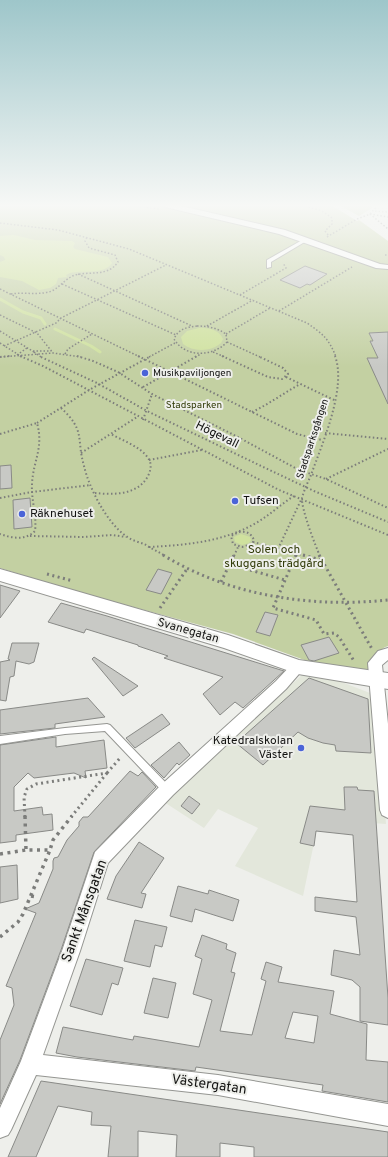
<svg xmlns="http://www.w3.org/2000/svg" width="388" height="1157" font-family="Overpass,sans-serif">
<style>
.built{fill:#e3e7db}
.green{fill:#c3d0a2}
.water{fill:#cfe19e}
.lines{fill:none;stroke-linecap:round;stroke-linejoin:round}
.stream{stroke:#cfe19e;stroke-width:3}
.building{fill:#c8c9c5;stroke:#898a87;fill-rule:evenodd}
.service-casing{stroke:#959692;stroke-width:2}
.minor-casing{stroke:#959692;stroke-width:2}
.tertiary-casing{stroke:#959692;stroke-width:2}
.path-far3{stroke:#7c7d7b;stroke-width:1.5;stroke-dasharray:1.5 2;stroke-linecap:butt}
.path-far2{stroke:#7c7d7b;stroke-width:2;stroke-dasharray:1.5 2.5;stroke-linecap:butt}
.path-far1{stroke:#7c7d7b;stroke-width:3;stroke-dasharray:2 3.5;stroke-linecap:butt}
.path{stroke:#7c7d7b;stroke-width:3.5;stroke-dasharray:3 4.5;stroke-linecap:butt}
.service{fill:#fff;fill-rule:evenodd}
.minor{fill:#fff;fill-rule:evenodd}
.tertiary{fill:#fff;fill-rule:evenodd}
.path-bridge{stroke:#7c7d7b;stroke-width:1.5;stroke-dasharray:1.5 2;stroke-linecap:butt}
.poi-dot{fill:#4b64d8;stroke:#eeefeb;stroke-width:1.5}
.labels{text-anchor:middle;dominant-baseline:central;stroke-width:4;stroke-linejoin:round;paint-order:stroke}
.far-poi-label{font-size:10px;fill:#131312;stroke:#eeefeb;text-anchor:start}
.far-park-label{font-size:10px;fill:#333d0a;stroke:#eeefeb}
.far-street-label{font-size:10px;fill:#131312;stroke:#eeefeb}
.street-label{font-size:12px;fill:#131312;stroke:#eeefeb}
.poi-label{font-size:12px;fill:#131312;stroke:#eeefeb;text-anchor:start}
.park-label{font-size:12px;fill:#333d0a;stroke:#eeefeb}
.near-street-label{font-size:14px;fill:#131312;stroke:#eeefeb}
</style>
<rect width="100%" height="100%" fill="#eeefeb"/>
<!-- built -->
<path class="built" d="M 316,672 L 375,695 L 386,824 L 319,819 L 303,896 L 235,866 L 258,828 L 218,809 L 204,828 L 164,802 L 304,673 Z"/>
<!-- green -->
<path class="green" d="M 0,205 L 331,205 L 357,221 L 359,220 L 388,241 L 388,646 C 377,649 375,662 371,672 L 310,662 L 233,634 L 63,588 L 0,568 Z
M 339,205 L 372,205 L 372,208 L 359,216 Z"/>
<!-- water -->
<path class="water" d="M 14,235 L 35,240 L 72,241 L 75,243 L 73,247 L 75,249 L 108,257 L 112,263 C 105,275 82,270 70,273 L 66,275 L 67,277 L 58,278 L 56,284 L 50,288 L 39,290 L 22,281 L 0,277 L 0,262 L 5,260 L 4,257 L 0,255 L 0,236 Z
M 199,328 C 208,328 219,329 223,339 L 221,343 C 211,352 193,352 183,344 L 181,337 L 187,331 Z
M 241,534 L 250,537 L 251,540 L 249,543 L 242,545 L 235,542 L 234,537 Z"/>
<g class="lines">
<!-- stream -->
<path class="stream" d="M 0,299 L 23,312 L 41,318 L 45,324
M 55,329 L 91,346 L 100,352"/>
</g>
<!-- building -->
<path class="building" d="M 305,266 L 327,274 L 310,285 L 307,284 L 300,288 L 280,280 Z
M 388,332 L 388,404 L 367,358 L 378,358 L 370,341 L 373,341 L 369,333 Z
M 11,465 L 12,488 L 0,489 L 0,466 Z
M 30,498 L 32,527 L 14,529 L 13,500 Z
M 158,569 L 172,573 L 161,594 L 146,590 Z
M 0,585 L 20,591 L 0,618 Z
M 61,603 L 107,616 L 284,671 L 243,708 L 235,702 L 220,715 L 203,694 L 223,677 L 164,658 L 168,656 L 138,646 L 138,645 L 86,629 L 84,633 L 48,622 Z
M 265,612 L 278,615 L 270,636 L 256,632 Z
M 329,637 L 339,653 L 314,661 L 309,660 L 301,645 Z
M 12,643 L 39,643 L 34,662 L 29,664 L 16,661 L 14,676 L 10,677 L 6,701 L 0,700 L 0,662 L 10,660 L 8,659 Z
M 94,657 L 138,686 L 123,696 L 92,659 Z
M 309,678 L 368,699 L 371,753 L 336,751 L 335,745 L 323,743 L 308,738 L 298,732 L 263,765 L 236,743 Z
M 88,698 L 105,717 L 55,724 L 55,728 L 0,734 L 0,710 Z
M 162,714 L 170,724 L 135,748 L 126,738 Z
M 56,737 L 56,747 L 104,740 L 107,768 L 85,771 L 86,778 L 74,773 L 34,778 L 28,773 L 14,787 L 14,811 L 42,807 L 43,815 L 52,814 L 53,830 L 16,835 L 16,841 L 0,843 L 0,745 Z
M 179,742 L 190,755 L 179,765 L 177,763 L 164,778 L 151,765 Z
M 130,771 L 138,776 L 142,772 L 156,787 L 94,852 L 61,950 L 20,1060 L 0,1104 L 0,1040 L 14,1005 L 12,988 L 6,986 L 36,913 L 25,909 L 39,903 L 53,869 L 53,861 L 54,858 L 58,857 L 67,840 L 79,826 L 79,822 L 83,817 L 88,817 Z
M 344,787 L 357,787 L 358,790 L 374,791 L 388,998 L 388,1025 L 360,1021 L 360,987 L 352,980 L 331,975 L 334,950 L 360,955 L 356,917 L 315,911 L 315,897 L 357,902 L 353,835 L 316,831 L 314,846 L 300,843 L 310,806 L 345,810 Z
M 189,796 L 200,804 L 192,814 L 181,806 Z
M 139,842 L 164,858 L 141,893 L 146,894 L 142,908 L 107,899 L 116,876 Z
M 17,865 L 18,899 L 0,903 L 0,867 Z
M 178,886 L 208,894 L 209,890 L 239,900 L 233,921 L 195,909 L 192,922 L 170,916 Z
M 135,920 L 167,927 L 162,947 L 155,945 L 150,967 L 124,961 Z
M 202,935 L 227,944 L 226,949 L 236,953 L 231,972 L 235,973 L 220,1031 L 252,1035 L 266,981 L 261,979 L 266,962 L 282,967 L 278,982 L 334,991 L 330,1014 L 367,1024 L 366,1060 L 388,1062 L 388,1102 L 322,1091 L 323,1085 L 196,1067 L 195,1071 L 77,1057 L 56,1053 L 63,1027 L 133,1040 L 134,1036 L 199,1047 L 212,1000 L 193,994 L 202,959 L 195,956 ZM 293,1012 L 318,1016 L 314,1043 L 285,1038 Z
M 86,959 L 123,968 L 118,985 L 112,983 L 102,1015 L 70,1006 Z
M 153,978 L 176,983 L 168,1018 L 144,1013 Z
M 41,1081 L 388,1132 L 388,1157 L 254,1157 L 254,1147 L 220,1143 L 220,1157 L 176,1157 L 177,1135 L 138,1131 L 138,1157 L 108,1157 L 111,1126 L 91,1125 L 92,1112 L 58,1106 L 36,1157 L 8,1157 Z"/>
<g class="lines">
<!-- service casing -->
<g class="service-casing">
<path id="service" d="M 304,239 L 308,240 L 271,262 L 271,267 L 267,268 L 267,260 Z
M 107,724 L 110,725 L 170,787 L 171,790 L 170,793 L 167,794 L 164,793 L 105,731 L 65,734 L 0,744 L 0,736 L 65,728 Z"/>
</g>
<!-- minor casing -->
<g class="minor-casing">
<path id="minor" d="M 164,205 L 177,205 L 285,230 L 380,264 L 388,265 L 388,269 L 376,268 L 279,234 L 165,207 Z
M 388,648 L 388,660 L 382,665 L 388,724 L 388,818 L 382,815 L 380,810 L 368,663 L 378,651 Z
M 298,661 L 303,663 L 305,667 L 286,689 L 173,795 L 108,863 L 80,951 L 43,1055 L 218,1075 L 388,1104 L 388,1126 L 218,1095 L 36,1075 L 11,1130 L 8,1135 L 0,1138 L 0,1108 L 21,1061 L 62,951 L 95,852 L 161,785 L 276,681 L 293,663 Z"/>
</g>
<!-- tertiary casing -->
<g class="tertiary-casing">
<path id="tertiary" d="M 0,569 L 228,635 L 299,660 L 388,673 L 388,689 L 298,674 L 224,648 L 0,581 Z"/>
</g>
<!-- path-far3 -->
<path class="path-far3" d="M 126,205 L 159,209
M 302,205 L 322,211 L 332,218 L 332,224 L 325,231 L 329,236
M 375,211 L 388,212
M 370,214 L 388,229
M 370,214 L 388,217
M 0,223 L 58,230 L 129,249 L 307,323 C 323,334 329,339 336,357
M 327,237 L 357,219 L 370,214 L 378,205
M 385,255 L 388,255
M 78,274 L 192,326
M 62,284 L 176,335
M 0,289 L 140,357
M 11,294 C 23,292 36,295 49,292 C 59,289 64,279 75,275 C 90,271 108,277 118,262 L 115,255 L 89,248 L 85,241 L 87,237
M 240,295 L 286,268 L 283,263
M 279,311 L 352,267
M 0,315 L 37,333 L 53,353
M 197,326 C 208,326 217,328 226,334 L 227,342 C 213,357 185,358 174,339 C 178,329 187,327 197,326 Z
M 207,326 L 253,300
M 0,331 L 34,352
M 226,334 L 270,308
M 227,342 L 260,357
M 0,343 L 22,357
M 4,346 L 56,323 L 61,318 L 166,265
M 33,351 L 51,351
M 213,352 L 225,357
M 65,354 L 68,349 L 92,334
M 17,355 L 27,348
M 0,357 L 53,353 L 81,357
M 149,357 L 175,343
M 195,357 L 201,354"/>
<!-- path-far2 -->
<path class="path-far2" d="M 20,356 L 43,366 L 279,490 L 388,535
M 77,356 L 93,361 L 118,372 L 152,394 L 236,436 L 299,470 L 326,479 L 388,508
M 138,356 L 297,434 L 322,440
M 222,356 L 268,377 L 282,379 L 288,374 L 283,368 L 258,356
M 0,357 L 10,356
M 41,357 L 97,383 L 147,411 L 259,465 L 314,491 L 388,522
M 286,377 L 334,400
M 143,387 L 197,356
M 61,408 C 86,431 76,438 84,466 C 89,488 107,523 126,536 C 132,541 140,542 146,545 C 152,549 159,552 165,556
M 252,412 C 269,404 284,393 300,384
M 143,420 L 152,394
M 37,423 L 89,390 L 151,356
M 325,433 L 388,439
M 0,434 L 37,423 C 44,448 33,461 32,484 C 31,500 37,515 35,531 C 25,541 12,538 0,534
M 81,453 L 137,417
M 149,460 L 202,450
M 326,479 L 388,449
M 95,493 C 114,495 138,495 148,476 C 151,470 152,463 148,458 C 140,446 123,441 111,434
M 0,498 L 32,492 L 91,485
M 239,532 C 246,531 251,533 254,540 L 252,544 L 242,547 L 233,544 L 231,536 Z
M 30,536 L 84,537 L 112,535 L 126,537
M 253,542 L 307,556
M 149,547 C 186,545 223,542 256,523 C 270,515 281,504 294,496
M 278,549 L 301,500
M 234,556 L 238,547
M 296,556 L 297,554
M 320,556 C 315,545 301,508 302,498 C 304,490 308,482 311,475 C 322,444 347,388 335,356"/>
<!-- path-far1 -->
<path class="path-far1" d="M 163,555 C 230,596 311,608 388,600
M 296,555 L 273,608 L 316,620 L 324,634 L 334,633 L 339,637 L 354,661
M 303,555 L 321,560
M 319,555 L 372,649
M 229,564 L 285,580
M 47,574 L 73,581
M 221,582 L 234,555
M 160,608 L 187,569
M 107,773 L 121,757
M 25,817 L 24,797 L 27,789 L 36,784 L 107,773
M 71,817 L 107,773"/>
<!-- path -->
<path class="path" d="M 25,816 L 26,850 L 50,850 L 53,840 L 72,816
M 0,854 L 26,850
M 31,896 L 37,897
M 0,937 L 18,922 L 23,914 L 50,850"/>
<!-- service -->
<use href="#service" class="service"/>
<!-- minor -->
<use href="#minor" class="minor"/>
<!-- tertiary -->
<use href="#tertiary" class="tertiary"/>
<!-- path-bridge -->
<path class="path-bridge" d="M 34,352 L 41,357"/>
</g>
<!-- sky -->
<linearGradient id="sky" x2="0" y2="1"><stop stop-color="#9ec6ca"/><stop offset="0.56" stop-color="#f7f8f6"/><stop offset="1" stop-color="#f7f8f6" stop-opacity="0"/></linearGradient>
<rect width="388" height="367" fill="url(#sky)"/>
<!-- markers -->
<g class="poi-dot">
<circle cx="145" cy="373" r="4"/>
<circle cx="235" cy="501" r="4"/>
<circle cx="22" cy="514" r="4"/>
<circle cx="301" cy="748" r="4"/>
</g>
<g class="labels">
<!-- far-poi labels -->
<g class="far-poi-label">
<text x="153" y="373">Musikpaviljongen</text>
</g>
<!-- far-park labels -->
<g class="far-park-label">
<text x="194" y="405">Stadsparken</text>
</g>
<!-- far-street labels -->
<g class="far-street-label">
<text transform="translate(313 439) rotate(-72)">Stadsparksgången</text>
</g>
<!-- street labels -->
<g class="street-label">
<text transform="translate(217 435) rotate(26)">Högevall</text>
<text transform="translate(188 631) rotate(16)">Svanegatan</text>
</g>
<!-- poi labels -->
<g class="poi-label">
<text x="243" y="501">Tufsen</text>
<text x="30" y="514">Räknehuset</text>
<text x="293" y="741" text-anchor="end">Katedralskolan<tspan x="293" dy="14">Väster</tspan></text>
</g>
<!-- park labels -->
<g class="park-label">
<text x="274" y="550">Solen och<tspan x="274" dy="14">skuggans trädgård</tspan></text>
</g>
<!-- near-street labels -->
<g class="near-street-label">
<text transform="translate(85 911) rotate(-70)">Sankt Månsgatan</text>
<text transform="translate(209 1085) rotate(8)">Västergatan</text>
</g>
</g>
</svg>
